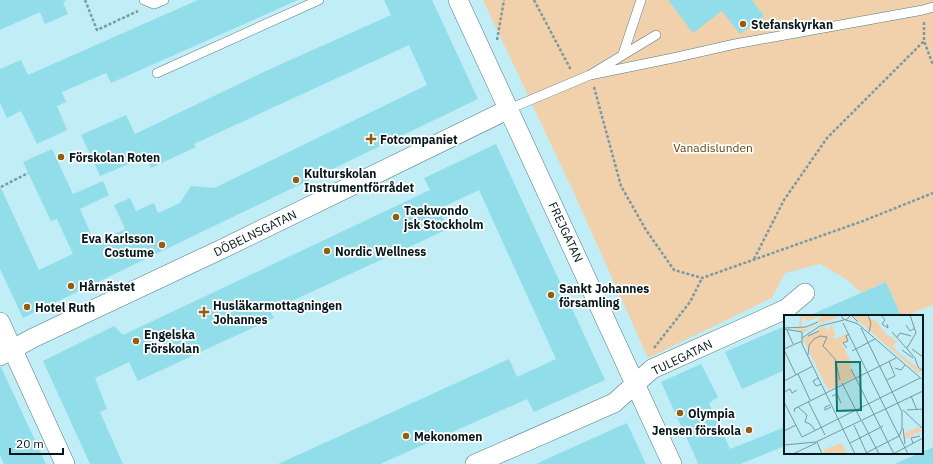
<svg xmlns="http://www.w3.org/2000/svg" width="933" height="464" font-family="'IBM Plex Sans',sans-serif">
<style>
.green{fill:#f1d1ac}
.building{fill:#91ddea}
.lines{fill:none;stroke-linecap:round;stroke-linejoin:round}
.service-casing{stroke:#527c83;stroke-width:10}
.minor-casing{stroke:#527c83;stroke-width:20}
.path{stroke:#789aa0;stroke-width:2.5;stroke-dasharray:3 2;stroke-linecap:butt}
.service{stroke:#fff;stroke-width:9}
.minor{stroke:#fff;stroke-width:19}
.poi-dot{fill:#925f11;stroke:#fff;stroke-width:1.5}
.labels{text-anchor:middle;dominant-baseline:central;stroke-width:3.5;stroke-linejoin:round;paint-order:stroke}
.poi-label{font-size:12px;font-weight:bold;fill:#07181b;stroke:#fff;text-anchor:start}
.park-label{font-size:12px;fill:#643e01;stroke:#fff}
.street-label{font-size:12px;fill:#07181b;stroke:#fff}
.inset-road{fill:none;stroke:#77989e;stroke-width:1}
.view{fill:#0f766e;fill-opacity:0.15;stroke:#0f766e;stroke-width:2}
.inset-edge{fill:none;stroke:#07181b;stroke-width:2}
</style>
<rect width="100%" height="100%" fill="#c1eef6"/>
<!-- green -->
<path class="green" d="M 483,0 L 933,0 L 933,305 L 905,316 L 901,316 L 886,282 L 861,293 L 846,279 L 820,264 L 785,273 L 772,298 L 648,358 L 573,191 Z"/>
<!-- building -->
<path class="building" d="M 0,0 L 67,0 L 63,2 L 68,14 L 45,24 L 40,12 L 0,30 Z
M 198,0 L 298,0 L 111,83 L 106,73 L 62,92 L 66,102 L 57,106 L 67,130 L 37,144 L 21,111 L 7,118 L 0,103 L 0,69 L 21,60 L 28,75 Z
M 384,0 L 432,0 L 478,99 L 23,318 L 0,269 L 0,186 L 39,270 L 73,254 L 57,219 L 51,221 L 23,162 L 52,149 L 73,194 L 103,181 L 109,195 L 80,209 L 95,243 L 125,229 L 114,205 L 130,198 L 136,211 L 154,203 L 158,213 L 180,203 L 191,186 L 214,188 L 427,85 L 409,45 L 194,144 L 196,147 L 151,168 L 146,157 L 100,176 L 81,135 L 126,115 L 135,134 L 268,70 L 391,15 Z
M 668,0 L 752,0 L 764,16 L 740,34 L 722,11 L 693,33 Z
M 496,144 L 605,380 L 534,412 L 527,399 L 380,464 L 278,464 L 509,359 L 517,377 L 556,359 L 479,190 L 439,209 L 448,229 L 270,311 L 274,318 L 138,381 L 129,362 L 95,378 L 107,409 L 100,412 L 123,464 L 90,464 L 43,361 L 114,326 L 123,335 L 430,190 L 424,178 Z
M 886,282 L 901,316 L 808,316 L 861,293 Z
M 785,326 L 785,370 L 742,389 L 725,352 Z
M 701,364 L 718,397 L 709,403 L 730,449 L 785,427 L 785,446 L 740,464 L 696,464 L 698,463 L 661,382 Z
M 0,367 L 1,367 L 46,464 L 4,464 L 0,455 Z
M 627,423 L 646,464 L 536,464 L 571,448 Z
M 933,447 L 933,464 L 895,464 L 919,453 L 922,453 L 922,452 Z"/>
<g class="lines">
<!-- service casing -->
<g class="service-casing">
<path id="service" d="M 144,0 L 154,4 L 164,0
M 623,54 L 641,0
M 157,73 L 319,0
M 590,75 L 673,58 L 735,44 L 923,10 L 933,7
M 509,109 L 590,75 L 656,35"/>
</g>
<!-- minor casing -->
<g class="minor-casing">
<path id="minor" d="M 458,0 L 672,464
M 0,322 L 65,464
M 0,356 L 33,338 L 222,249 L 509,109
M 475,464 L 614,403 L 652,369 L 786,309 L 805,293"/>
</g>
<!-- path -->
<path class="path" d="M 85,0 L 97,30 L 138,11
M 534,0 L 571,70
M 924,22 L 924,41
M 497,40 L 504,0
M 594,87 L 621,186 L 646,230 L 674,270 L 702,278 L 863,221 L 933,193
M 1,187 L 28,173
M 754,259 L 784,200 L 827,138 L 924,41 L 933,65
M 654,348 L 690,302 L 702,278"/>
<!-- service -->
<use href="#service" class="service"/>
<!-- minor -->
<use href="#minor" class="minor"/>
</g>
<!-- markers -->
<g class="poi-dot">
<circle cx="743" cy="24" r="4"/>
<path d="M369 133h4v4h4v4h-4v4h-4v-4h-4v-4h4z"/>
<circle cx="61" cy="157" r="4"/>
<circle cx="296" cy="180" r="4"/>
<circle cx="396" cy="217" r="4"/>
<circle cx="162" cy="245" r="4"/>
<circle cx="327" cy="251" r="4"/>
<circle cx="71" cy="286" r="4"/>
<circle cx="551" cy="295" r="4"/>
<circle cx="27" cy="307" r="4"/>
<path d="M202 306h4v4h4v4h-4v4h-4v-4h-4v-4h4z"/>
<circle cx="136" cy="341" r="4"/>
<circle cx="680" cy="413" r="4"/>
<circle cx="749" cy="430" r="4"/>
<circle cx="406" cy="436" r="4"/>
</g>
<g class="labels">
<!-- poi labels -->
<g class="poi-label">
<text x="751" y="24">Stefanskyrkan</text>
<text x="380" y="139">Fotcompaniet</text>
<text x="69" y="157">Förskolan Roten</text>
<text x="304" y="173">Kulturskolan<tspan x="304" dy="14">Instrumentförrådet</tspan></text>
<text x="404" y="210">Taekwondo<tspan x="404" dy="14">jsk Stockholm</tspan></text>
<text x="154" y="238" text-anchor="end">Eva Karlsson<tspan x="154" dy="14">Costume</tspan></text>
<text x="335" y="251">Nordic Wellness</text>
<text x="79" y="286">Hårnästet</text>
<text x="559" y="288">Sankt Johannes<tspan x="559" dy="14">församling</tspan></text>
<text x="213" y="305">Husläkarmottagningen<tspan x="213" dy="14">Johannes</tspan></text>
<text x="35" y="307">Hotel Ruth</text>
<text x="144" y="334">Engelska<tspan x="144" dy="14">Förskolan</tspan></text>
<text x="688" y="413">Olympia</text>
<text x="741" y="430" text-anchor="end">Jensen förskola</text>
<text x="414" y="436">Mekonomen</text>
</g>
<!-- park labels -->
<g class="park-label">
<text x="713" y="147">Vanadislunden</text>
</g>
<!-- street labels -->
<g class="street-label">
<text transform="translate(566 232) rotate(65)">FREJGATAN</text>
<text transform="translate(255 233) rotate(-26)">DÖBELNSGATAN</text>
<text transform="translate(682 357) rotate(-26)">TULEGATAN</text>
</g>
</g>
<!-- overview -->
<g transform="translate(784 315)">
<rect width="139" height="139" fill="#c1eef6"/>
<path d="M 16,0 L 53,0 L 54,2 L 41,7 L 20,17 L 19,17 L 8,12 L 22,14 L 35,8 L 20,16 L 40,7 L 34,7 L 36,1 L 25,6 L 18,3 L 17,12 L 15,12 ZM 68,0 L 79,0 L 92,6 L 102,19 L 113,26 L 109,31 L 116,39 L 138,56 L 134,58 ZM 53,9 L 48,11 L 52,19 L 48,22 L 52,24 L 63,18 L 64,26 L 58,29 L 68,48 L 66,53 L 71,62 L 44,75 L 19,24 L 40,11 L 48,21 L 44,14 L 47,10 ZM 134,112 L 138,116 L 121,124 L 121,118 ZM 58,128 L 63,139 L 39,139 L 41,134 Z" fill="#f1d1ac"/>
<path class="inset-road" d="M 57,0 L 59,4 L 74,9 L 139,65M 84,0 L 87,8 L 85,17M 97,0 L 101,5 L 98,9 L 104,13 L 103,9M 62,5 L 67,0 L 74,7M 59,8 L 124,139M 122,10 L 126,16 L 131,13M 0,13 L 22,12 L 34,7M 77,13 L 118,97 L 118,114 L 115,121M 0,14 L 18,17M 3,15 L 9,29M 18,17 L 18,29 L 71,139M 108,17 L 131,43 L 134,52 L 139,56M 24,21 L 35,16M 113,22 L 116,18 L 127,21M 18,23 L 36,11 L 60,5M 63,33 L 59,28 L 64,26 L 62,21 L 65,19M 123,33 L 132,18 L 126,0M 0,34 L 18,26M 128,34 L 139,42M 0,35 L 12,60M 118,35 L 129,43M 68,36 L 91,24M 24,40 L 25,30 L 30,24 L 36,21 L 43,22 L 39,31 L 51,44 L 56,65M 111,53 L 117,55 L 121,50M 67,54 L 110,139M 14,59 L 26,85M 34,63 L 29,66 L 32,71 L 38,69M 103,65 L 111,61 L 105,46M 0,66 L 29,51M 58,68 L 77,105M 0,77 L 6,74 L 8,78 L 13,75M 48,81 L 53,79 L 57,88M 127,81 L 133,95M 24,86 L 41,120M 0,87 L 18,122 L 136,63M 46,90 L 41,92 L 41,95 L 47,92M 14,92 L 23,100 L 21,107 L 26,109 L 31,115M 119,95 L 139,114M 123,95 L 139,94M 11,97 L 10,94 L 112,43M 78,106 L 95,139M 70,110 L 83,139M 119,113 L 121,129M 0,116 L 12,110M 33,127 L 38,139M 66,128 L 99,111M 129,128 L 127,123 L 136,121M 0,130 L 32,127 L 139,76M 9,139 L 32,128M 80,139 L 115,121M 109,139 L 139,123"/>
<path class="view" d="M 52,47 L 76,47 L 77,95 L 53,96 Z"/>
<rect width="139" height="139" class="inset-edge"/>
</g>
<!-- scale -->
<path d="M10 448v6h53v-6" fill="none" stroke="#07181b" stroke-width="2"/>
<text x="16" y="448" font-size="12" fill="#07181b" stroke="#ffffff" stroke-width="3" paint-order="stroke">20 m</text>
</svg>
